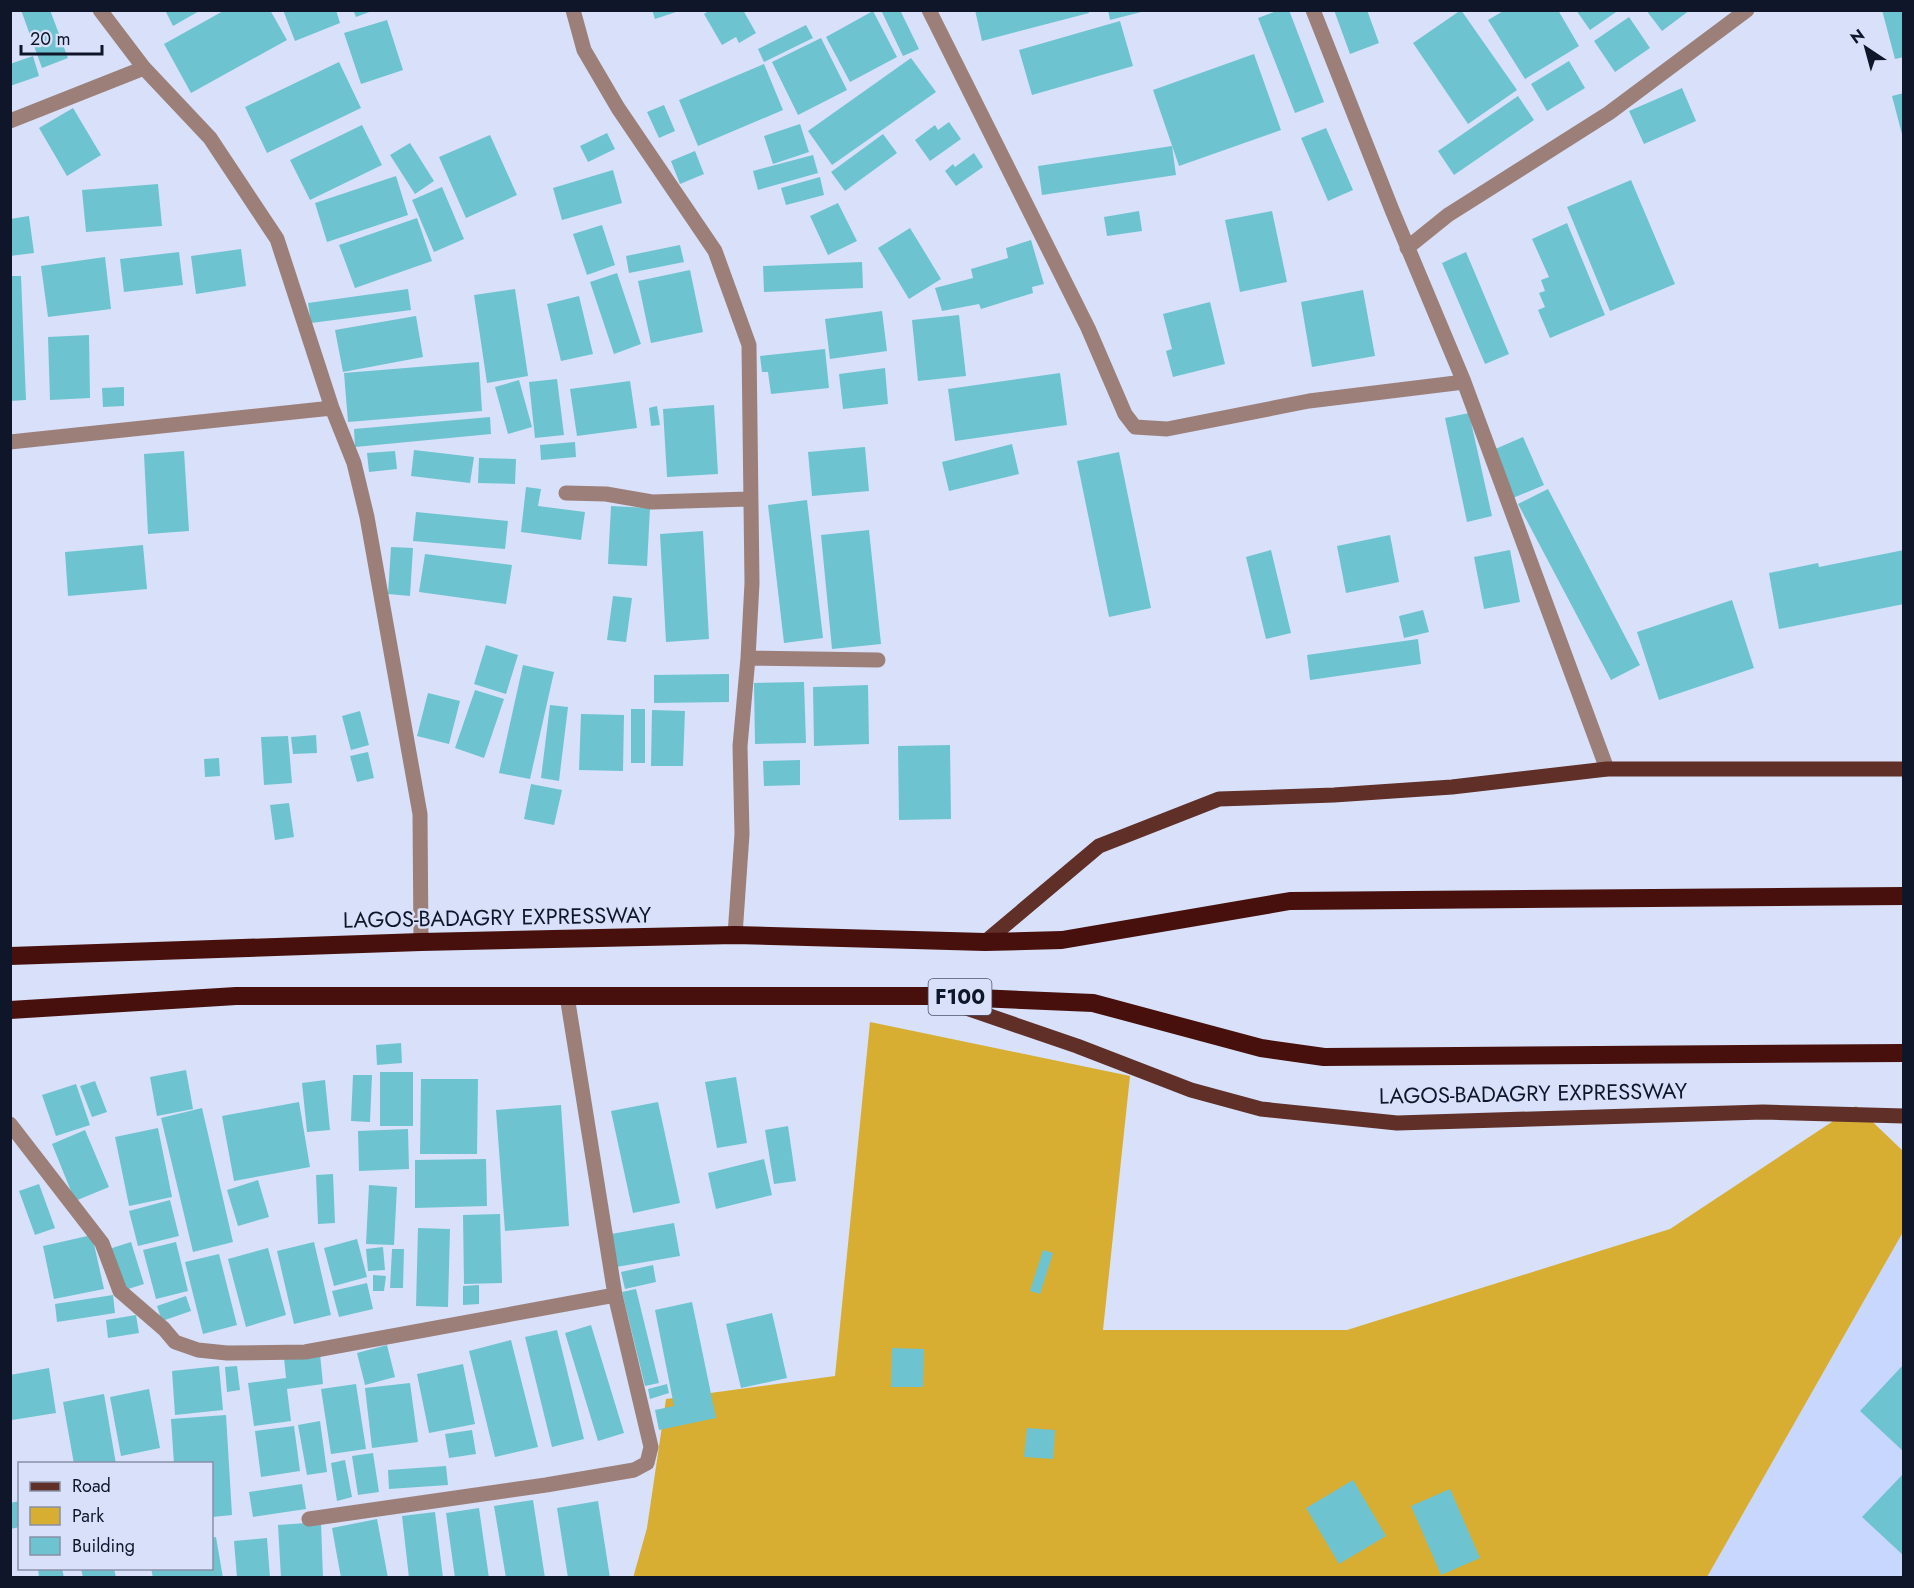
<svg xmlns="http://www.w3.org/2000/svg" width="1914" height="1588" font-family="Jost,sans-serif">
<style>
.built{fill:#c7d7fe}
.green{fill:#d7ad32}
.building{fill:#6ec3d0}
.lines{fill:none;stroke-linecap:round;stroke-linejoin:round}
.minor{stroke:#9d7f7a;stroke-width:15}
.major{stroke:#5f2f28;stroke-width:15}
.highway{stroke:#47100c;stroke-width:18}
.labels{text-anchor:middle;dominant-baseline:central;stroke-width:5;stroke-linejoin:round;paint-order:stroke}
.shield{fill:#d8e1f9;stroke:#4b5368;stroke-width:1.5}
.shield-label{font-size:21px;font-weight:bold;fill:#0f162a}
.street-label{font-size:22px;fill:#0f162a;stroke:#d8e1f9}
</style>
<rect width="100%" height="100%" fill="#d8e1f9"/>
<!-- built -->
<path class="built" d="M 1903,1232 L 1903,1577 L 1707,1577 Z"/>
<!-- green -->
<path class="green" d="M 870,1022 L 1130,1076 L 1103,1330 L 1347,1330 L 1670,1229 L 1856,1106 L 1903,1151 L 1903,1232 L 1707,1577 L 633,1578 L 647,1528 L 666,1399 L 835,1376 Z"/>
<!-- building -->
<path class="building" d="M 21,10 L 50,10 L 68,58 L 42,68 Z
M 165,10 L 201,10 L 173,26 Z
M 225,10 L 270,10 L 287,40 L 191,93 L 164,44 Z
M 283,10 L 336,10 L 340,23 L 295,41 Z
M 353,10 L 372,10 L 372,11 L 356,17 Z
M 652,10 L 679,10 L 679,11 L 655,19 Z
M 710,10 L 743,10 L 756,33 L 739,43 L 736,37 L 722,45 L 704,14 Z
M 881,10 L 900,10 L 919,49 L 903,56 Z
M 975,10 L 1088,10 L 1089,13 L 982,41 Z
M 1108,10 L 1145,10 L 1145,11 L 1110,20 Z
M 1279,10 L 1289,10 L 1324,102 L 1295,113 L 1258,18 Z
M 1334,10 L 1367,10 L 1379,43 L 1350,54 Z
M 1461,10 L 1517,90 L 1468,124 L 1413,43 Z
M 1505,10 L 1558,10 L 1579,46 L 1525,79 L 1488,20 Z
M 1576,10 L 1619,10 L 1590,30 Z
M 1646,10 L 1690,10 L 1662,31 Z
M 1882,10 L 1904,10 L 1904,57 L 1895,59 Z
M 873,11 L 897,57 L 850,82 L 826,37 Z
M 1629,17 L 1650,48 L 1615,72 L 1594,41 Z
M 387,20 L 403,70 L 361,84 L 344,33 Z
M 1120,21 L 1133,66 L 1032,95 L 1019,50 Z
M 806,25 L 813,38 L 764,62 L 758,49 Z
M 821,38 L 847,90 L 798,115 L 772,62 Z
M 1254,54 L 1281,130 L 1179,166 L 1153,90 Z
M 33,56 L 39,76 L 10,86 L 10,64 Z
M 911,58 L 936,92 L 832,165 L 808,131 Z
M 1569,61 L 1585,88 L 1547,111 L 1531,84 Z
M 339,62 L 361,108 L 267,153 L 245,107 Z
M 764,64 L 783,110 L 698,146 L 679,100 Z
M 1682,88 L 1696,121 L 1644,144 L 1629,111 Z
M 1904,93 L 1904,138 L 1903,138 L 1892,96 Z
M 1518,96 L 1534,120 L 1454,175 L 1438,151 Z
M 664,105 L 675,131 L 659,138 L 647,112 Z
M 73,108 L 101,155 L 67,176 L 39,128 Z
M 949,122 L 961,139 L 930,161 L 915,140 L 935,125 L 938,130 Z
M 800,124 L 809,152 L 773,164 L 764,136 Z
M 362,125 L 382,165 L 310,200 L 290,160 Z
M 1326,128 L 1353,190 L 1328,201 L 1301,138 Z
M 607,133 L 615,149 L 588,162 L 580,146 Z
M 883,134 L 897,153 L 845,191 L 831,172 Z
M 490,135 L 517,195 L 466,218 L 439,157 Z
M 410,143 L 434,181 L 415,194 L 390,155 Z
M 1172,146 L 1176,175 L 1042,195 L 1038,166 Z
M 695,151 L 704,174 L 680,184 L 671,161 Z
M 974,153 L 983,167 L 956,186 L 945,171 L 953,164 L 955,167 Z
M 813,155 L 818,173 L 758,190 L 753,171 Z
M 613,170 L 622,203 L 562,220 L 553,188 Z
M 396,176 L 408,215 L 327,242 L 315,203 Z
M 820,177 L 824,195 L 786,205 L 781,188 Z
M 1631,180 L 1675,284 L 1610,311 L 1567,207 Z
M 158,184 L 162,226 L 86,232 L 82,190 Z
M 442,187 L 464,239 L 434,252 L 412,200 Z
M 838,203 L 857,241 L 828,255 L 810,216 Z
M 1139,211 L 1142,231 L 1107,236 L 1104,217 Z
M 1272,211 L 1287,282 L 1240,292 L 1225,220 Z
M 29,216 L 34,253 L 10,256 L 10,219 Z
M 417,218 L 432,261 L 355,288 L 339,245 Z
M 1567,223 L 1605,315 L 1550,338 L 1538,310 L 1545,307 L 1539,293 L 1545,291 L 1541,280 L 1549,277 L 1532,239 Z
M 602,225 L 615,265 L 587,275 L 573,234 Z
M 910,228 L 941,279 L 909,299 L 878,248 Z
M 1031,240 L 1044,284 L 1032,287 L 1033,293 L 981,309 L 979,304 L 942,311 L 935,288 L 973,278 L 971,269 L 1008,258 L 1006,248 Z
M 680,245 L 684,262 L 629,273 L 626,256 Z
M 241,249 L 246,286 L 196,294 L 191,256 Z
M 179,252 L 183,285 L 124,292 L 120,259 Z
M 1466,252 L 1509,354 L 1485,364 L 1442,263 Z
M 105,257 L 111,309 L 48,317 L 41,266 Z
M 862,262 L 863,288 L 764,292 L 763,266 Z
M 690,270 L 703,332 L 651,343 L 638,281 Z
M 617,273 L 641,344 L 614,354 L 590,282 Z
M 10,276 L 21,276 L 26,400 L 10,401 Z
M 408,289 L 411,310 L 311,323 L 308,303 Z
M 515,289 L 528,376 L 487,383 L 474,295 Z
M 1363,290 L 1375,356 L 1312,367 L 1301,302 Z
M 579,296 L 593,354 L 561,361 L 547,304 Z
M 1210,302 L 1225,364 L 1173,377 L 1166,351 L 1172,349 L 1163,314 Z
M 882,311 L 887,351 L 830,359 L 825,319 Z
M 959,315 L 966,376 L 918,381 L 912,320 Z
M 416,316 L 423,357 L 343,372 L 335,330 Z
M 89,335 L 90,398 L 50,400 L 48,337 Z
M 825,349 L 829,388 L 771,394 L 768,372 L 762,372 L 760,356 Z
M 479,362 L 482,411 L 348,422 L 344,373 Z
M 885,368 L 888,404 L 843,409 L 839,374 Z
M 1060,373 L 1067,425 L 955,441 L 948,389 Z
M 557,379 L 564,435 L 535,438 L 529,382 Z
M 519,380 L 532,427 L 508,434 L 495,387 Z
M 630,381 L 637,428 L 577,436 L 570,389 Z
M 124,387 L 124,406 L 103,407 L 102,388 Z
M 714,405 L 718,474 L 667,477 L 663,409 Z
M 657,406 L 660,425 L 651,426 L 649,408 Z
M 1469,413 L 1492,516 L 1467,522 L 1445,418 Z
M 490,417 L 491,434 L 355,447 L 354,429 Z
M 1523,437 L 1544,485 L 1513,498 L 1493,450 Z
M 575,442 L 576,457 L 541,460 L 540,445 Z
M 1012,444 L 1019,474 L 949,491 L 942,462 Z
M 865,447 L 869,491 L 812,496 L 808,452 Z
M 414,450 L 474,457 L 470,483 L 411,476 Z
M 184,451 L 189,531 L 148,534 L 144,454 Z
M 395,451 L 397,469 L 369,472 L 367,453 Z
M 1119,452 L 1151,608 L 1109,617 L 1077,461 Z
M 479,458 L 516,459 L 515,484 L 478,483 Z
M 526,487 L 541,489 L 538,506 L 585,512 L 581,540 L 521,532 Z
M 1548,489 L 1640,665 L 1611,680 L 1518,504 Z
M 807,500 L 823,638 L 784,643 L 768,505 Z
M 611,506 L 650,508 L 647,566 L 608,564 Z
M 416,512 L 508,521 L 505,549 L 413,541 Z
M 869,530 L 881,644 L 832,649 L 821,535 Z
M 703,531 L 709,639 L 666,642 L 660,534 Z
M 1390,535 L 1399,582 L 1346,593 L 1337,546 Z
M 143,545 L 147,589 L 68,596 L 65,552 Z
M 391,547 L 413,548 L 410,596 L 388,594 Z
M 1271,550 L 1291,633 L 1266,639 L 1246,557 Z
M 1510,550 L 1520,602 L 1484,609 L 1474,557 Z
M 1904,550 L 1904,604 L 1779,629 L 1769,573 L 1818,563 L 1819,567 Z
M 425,554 L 512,565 L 506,604 L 419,592 Z
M 613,596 L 632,598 L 626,642 L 607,640 Z
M 1732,600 L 1754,668 L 1659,700 L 1637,632 Z
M 1423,610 L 1429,632 L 1404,638 L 1399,616 Z
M 1418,639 L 1421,664 L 1310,680 L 1307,655 Z
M 486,645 L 518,655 L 506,694 L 474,684 Z
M 523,665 L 554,672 L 530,779 L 499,773 Z
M 729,674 L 729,702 L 654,703 L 654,675 Z
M 804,682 L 806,743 L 755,744 L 754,683 Z
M 868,685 L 869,744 L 814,746 L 813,687 Z
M 475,690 L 504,699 L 484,758 L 455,748 Z
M 428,693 L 460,701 L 449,744 L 417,736 Z
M 550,705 L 568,707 L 559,781 L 541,778 Z
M 631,709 L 645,709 L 645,763 L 631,763 Z
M 652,710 L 685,711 L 683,766 L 651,766 Z
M 360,711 L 369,745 L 351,750 L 342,716 Z
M 581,714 L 624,715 L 623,771 L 579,770 Z
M 316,735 L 317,753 L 293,754 L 291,737 Z
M 288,736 L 292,783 L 264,785 L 261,737 Z
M 950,745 L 951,819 L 899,820 L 898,746 Z
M 368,752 L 374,778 L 357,782 L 350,756 Z
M 219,758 L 220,776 L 205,777 L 204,759 Z
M 800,760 L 800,785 L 764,786 L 763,761 Z
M 531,784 L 562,790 L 554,825 L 524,819 Z
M 289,803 L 294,837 L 275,840 L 270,805 Z
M 401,1043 L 402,1063 L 377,1065 L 376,1045 Z
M 186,1070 L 193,1109 L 157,1116 L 150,1077 Z
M 380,1072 L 413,1072 L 413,1126 L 380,1126 Z
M 353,1075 L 372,1075 L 370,1122 L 351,1121 Z
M 736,1077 L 747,1143 L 717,1148 L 705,1082 Z
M 421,1079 L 478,1079 L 477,1154 L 420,1154 Z
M 325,1080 L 330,1130 L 307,1132 L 302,1083 Z
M 95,1081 L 107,1112 L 92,1117 L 80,1086 Z
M 76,1084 L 90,1125 L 56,1136 L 42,1095 Z
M 299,1102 L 310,1167 L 234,1181 L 222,1116 Z
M 658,1102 L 680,1203 L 633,1213 L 611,1111 Z
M 561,1105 L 569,1226 L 505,1231 L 496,1110 Z
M 202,1108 L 233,1242 L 193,1252 L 161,1118 Z
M 788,1126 L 796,1181 L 774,1184 L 765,1130 Z
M 158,1128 L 172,1197 L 129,1206 L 115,1137 Z
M 408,1129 L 409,1169 L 359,1171 L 358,1131 Z
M 85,1130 L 109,1187 L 75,1201 L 52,1144 Z
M 486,1159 L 487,1206 L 415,1208 L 415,1160 Z
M 764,1159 L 772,1195 L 716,1209 L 708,1173 Z
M 333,1174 L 335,1223 L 318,1224 L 316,1175 Z
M 258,1180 L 269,1217 L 238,1226 L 227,1190 Z
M 39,1184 L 55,1228 L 35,1235 L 19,1191 Z
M 369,1185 L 397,1187 L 394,1245 L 366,1244 Z
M 170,1200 L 179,1236 L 138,1246 L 129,1211 Z
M 500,1214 L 502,1283 L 464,1284 L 463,1215 Z
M 674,1223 L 680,1256 L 616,1267 L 611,1234 Z
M 418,1228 L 450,1229 L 448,1307 L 416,1306 Z
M 92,1235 L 104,1289 L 54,1299 L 43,1246 Z
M 357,1239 L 367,1277 L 334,1286 L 324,1248 Z
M 131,1242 L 144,1284 L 122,1291 L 109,1249 Z
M 176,1242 L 188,1291 L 156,1299 L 143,1250 Z
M 314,1242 L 331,1315 L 294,1324 L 277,1251 Z
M 383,1247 L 385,1270 L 368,1271 L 366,1249 Z
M 268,1248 L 286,1315 L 246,1327 L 228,1259 Z
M 392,1249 L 404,1249 L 403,1288 L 390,1288 Z
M 1043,1250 L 1053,1253 L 1040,1294 L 1030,1291 Z
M 219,1254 L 237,1325 L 203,1334 L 185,1262 Z
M 653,1265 L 656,1282 L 625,1289 L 621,1272 Z
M 373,1275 L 386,1276 L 384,1291 L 373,1291 Z
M 367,1283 L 373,1309 L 339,1317 L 332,1291 Z
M 479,1285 L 479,1304 L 463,1305 L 463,1286 Z
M 636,1289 L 659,1383 L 645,1386 L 622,1292 Z
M 113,1295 L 115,1313 L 57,1322 L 55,1304 Z
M 186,1296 L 191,1311 L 162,1321 L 157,1306 Z
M 692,1302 L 716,1418 L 659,1430 L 655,1410 L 674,1406 L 655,1310 Z
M 772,1313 L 787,1378 L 741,1388 L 726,1324 Z
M 136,1315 L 139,1333 L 108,1338 L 106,1320 Z
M 591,1325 L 624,1433 L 598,1441 L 565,1333 Z
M 557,1330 L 584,1439 L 552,1447 L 525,1337 Z
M 511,1340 L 538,1447 L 495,1457 L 469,1351 Z
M 387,1345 L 395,1377 L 365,1385 L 357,1353 Z
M 892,1348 L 924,1349 L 923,1387 L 891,1387 Z
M 320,1354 L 323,1384 L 287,1389 L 291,1421 L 254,1426 L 248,1383 L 286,1378 L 284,1358 Z
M 463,1364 L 475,1424 L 429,1433 L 417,1374 Z
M 1904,1364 L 1904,1452 L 1860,1411 Z
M 219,1366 L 223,1410 L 175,1415 L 172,1371 Z
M 237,1366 L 240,1390 L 227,1392 L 225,1367 Z
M 49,1368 L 56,1413 L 12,1420 L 10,1375 Z
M 410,1383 L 418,1442 L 372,1448 L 365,1388 Z
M 356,1384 L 366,1449 L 331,1454 L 321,1389 Z
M 667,1384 L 669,1393 L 650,1399 L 648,1389 Z
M 149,1389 L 160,1448 L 121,1456 L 110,1397 Z
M 104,1394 L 116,1464 L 74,1464 L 63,1402 Z
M 226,1415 L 232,1515 L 212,1517 L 212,1464 L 174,1464 L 171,1419 Z
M 320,1421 L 327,1472 L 307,1475 L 298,1425 Z
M 294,1426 L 300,1471 L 261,1477 L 255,1431 Z
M 1027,1428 L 1055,1430 L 1053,1459 L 1024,1457 Z
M 472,1430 L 476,1454 L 449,1458 L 445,1434 Z
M 373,1453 L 379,1492 L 358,1495 L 352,1456 Z
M 345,1460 L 352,1497 L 337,1501 L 331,1463 Z
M 446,1466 L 448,1485 L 389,1489 L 388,1470 Z
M 1904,1473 L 1904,1556 L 1862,1517 Z
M 1353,1480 L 1386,1536 L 1339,1564 L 1306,1508 Z
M 302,1484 L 306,1509 L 253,1517 L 249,1492 Z
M 1450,1489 L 1480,1558 L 1441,1575 L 1411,1506 Z
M 533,1500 L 545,1578 L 506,1578 L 494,1506 Z
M 20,1501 L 20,1527 L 10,1529 L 10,1503 Z
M 598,1501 L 610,1578 L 568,1578 L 557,1508 Z
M 479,1508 L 489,1578 L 455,1578 L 446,1513 Z
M 435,1512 L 443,1578 L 409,1578 L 402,1516 Z
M 377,1519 L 388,1578 L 341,1578 L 332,1528 Z
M 321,1522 L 323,1578 L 281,1578 L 278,1525 Z
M 216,1537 L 223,1578 L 153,1578 L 151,1568 L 212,1568 L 212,1538 Z
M 267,1538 L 270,1578 L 237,1578 L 234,1541 Z
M 38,1568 L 62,1568 L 64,1578 L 39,1578 Z
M 81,1568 L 114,1568 L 116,1578 L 83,1578 Z"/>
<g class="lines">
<!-- minor -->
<path class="minor" d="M 100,10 L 144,68 L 210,138 L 277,239 L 332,408 L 354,463 L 367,517 L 420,814 L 421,942
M 573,10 L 584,50 L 618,108 L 715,251 L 749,345 L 752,583 L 748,658 L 878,660
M 929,10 L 1088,328 L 1125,414 L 1135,427 L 1167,429 L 1309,401 L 1464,382
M 1313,10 L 1392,210 L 1464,382 L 1607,769
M 10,121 L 144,68
M 1407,248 L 1448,215 L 1609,113 L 1747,10
M 10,442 L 332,408
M 566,493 L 606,494 L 652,502 L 749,499
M 735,935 L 742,834 L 740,746 L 748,658
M 10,1124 L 102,1243 L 120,1291 L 164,1329 L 175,1342 L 198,1350 L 227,1353 L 305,1352 L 615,1295
M 309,1519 L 546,1485 L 634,1470 L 647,1463 L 651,1447 L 615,1295 L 567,996"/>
<!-- major -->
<path class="major" d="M 985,942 L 1099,846 L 1219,799 L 1334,795 L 1452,787 L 1607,769 L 1904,769
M 943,1000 L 1077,1046 L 1191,1090 L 1261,1109 L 1397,1123 L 1763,1112 L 1904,1116"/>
<!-- highway -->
<path class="highway" d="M 10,956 L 421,942 L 735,935 L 985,942 L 1062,940 L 1290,901 L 1904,896
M 10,1010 L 236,996 L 932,996 L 1093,1003 L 1261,1048 L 1324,1057 L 1904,1053"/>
</g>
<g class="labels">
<!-- shield labels -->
<rect class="shield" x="928.5" y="979" width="63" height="36" rx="4.5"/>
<g class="shield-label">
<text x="960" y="997">F100</text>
</g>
<!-- street labels -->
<g class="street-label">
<text transform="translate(497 917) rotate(-1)">LAGOS-BADAGRY EXPRESSWAY</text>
<text transform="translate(1533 1093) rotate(-1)">LAGOS-BADAGRY EXPRESSWAY</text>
</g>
</g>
<!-- border -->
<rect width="1914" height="1588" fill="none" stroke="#0f162a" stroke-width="24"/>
<!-- legend -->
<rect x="18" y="1462" width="195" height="108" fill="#d8e1f9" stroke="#8890a6" stroke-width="1.5"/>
<rect x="30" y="1482" width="30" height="9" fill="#5f2f28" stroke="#8890a6" stroke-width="1.5"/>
<text x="72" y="1492" font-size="18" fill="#0f162a">Road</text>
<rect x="30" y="1507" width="30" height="18" fill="#d7ad32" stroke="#8890a6" stroke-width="1.5"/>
<text x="72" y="1522" font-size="18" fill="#0f162a">Park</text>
<rect x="30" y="1537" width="30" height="18" fill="#6ec3d0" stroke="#8890a6" stroke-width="1.5"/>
<text x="72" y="1552" font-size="18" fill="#0f162a">Building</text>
<!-- north arrow -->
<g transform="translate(1866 48) rotate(324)" stroke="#d8e1f9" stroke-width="4.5" paint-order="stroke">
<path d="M0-4.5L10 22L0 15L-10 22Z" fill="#0f162a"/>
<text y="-9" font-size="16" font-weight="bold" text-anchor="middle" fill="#0f162a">N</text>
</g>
<!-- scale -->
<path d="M21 45v9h81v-9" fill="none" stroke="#0f162a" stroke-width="3"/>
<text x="30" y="45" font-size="18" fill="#0f162a" stroke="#d8e1f9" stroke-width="4.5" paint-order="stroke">20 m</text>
</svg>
